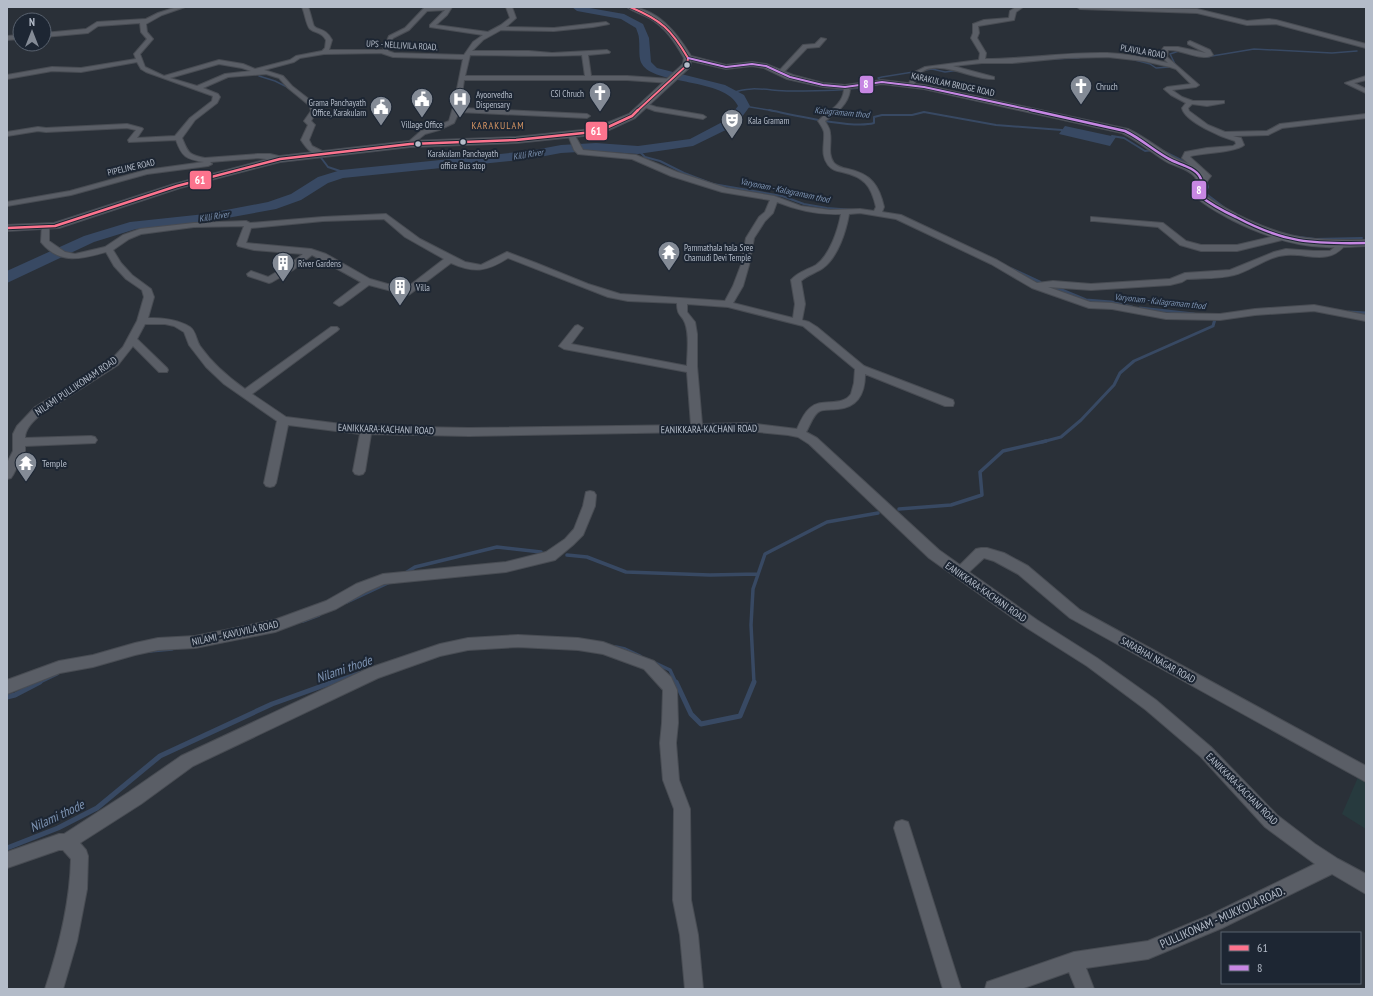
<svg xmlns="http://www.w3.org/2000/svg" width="1373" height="996" font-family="'PT Sans Narrow',sans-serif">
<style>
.green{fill:#273a3e}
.water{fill:#384963}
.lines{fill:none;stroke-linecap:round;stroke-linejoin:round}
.stream-far4{stroke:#384963;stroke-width:1.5}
.stream-far3{stroke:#384963;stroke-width:2}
.stream-far2{stroke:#384963;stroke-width:3}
.stream-far1{stroke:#384963;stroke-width:3.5}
.stream{stroke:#384963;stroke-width:5}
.river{fill:#384963;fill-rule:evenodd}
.minor-casing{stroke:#484c53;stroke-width:2}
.major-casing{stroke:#484c55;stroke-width:2}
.minor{fill:#5a5e66;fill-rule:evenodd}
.major{fill:#5c6168;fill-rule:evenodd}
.bus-1-far1-casing{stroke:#1d2633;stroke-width:3.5}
.bus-1-casing{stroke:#1d2633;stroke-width:4.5}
.bus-2-far1-casing{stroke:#1d2633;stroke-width:3.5}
.bus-2-casing{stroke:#1d2633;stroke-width:4.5}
.bus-1-far1{stroke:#fc738d;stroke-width:2}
.bus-1{stroke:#fc738d;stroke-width:2.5}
.bus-2-far1{stroke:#c787e3;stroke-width:2}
.bus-2{stroke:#c787e3;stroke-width:2.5}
.bus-dot{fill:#b4bcc9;stroke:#1d2633;stroke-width:1.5}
.labels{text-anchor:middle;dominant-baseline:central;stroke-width:4;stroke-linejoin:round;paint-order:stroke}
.far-street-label{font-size:9px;fill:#b4bcc9;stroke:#1d2633}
.far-poi-label{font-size:9px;fill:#b4bcc9;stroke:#1d2633;text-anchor:start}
.far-water-label{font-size:9px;font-style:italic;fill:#7c92b1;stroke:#1d2633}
.bus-label{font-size:9px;fill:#b4bcc9;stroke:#1d2633}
.far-quarter-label{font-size:10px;letter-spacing:1px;fill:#d59563;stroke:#1d2633}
.street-label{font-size:10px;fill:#b4bcc9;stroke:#1d2633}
.poi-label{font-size:10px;fill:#b4bcc9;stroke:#1d2633;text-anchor:start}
.near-street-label{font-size:12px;fill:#b4bcc9;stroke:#1d2633}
.near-water-label{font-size:13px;font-style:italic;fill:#7c92b1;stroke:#1d2633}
.line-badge{stroke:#1d2633;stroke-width:1.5}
.badge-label{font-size:11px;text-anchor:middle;font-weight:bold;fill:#fff}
</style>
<rect width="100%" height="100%" fill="#2a3038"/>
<!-- green -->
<path class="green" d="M 1359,775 L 1366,779 L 1366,829 L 1342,814 Z"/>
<!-- water -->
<path class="water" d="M 1065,126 L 1116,137 L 1110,146 L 1059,134 Z"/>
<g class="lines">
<!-- stream-far4 -->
<path class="stream-far4" d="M 1049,59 L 1079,58
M 1131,59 L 1150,64 L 1156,68 L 1169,67
M 1176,66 L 1170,54 L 1179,51 L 1206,57 L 1254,49 L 1332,53 L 1357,51
M 259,76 L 275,81 L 291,89
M 732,93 C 751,85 770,91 790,91 C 820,91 848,91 877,85 L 880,80 L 878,78 L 882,77 L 932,69 L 945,72 L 960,70 L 954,66 L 959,65
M 744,106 L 775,111"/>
<!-- stream-far3 -->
<path class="stream-far3" d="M 769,110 C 794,115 853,129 874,123 L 874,117 L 882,115 L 912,115 L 924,112 L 996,125 L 1062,130
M 1112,136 L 1124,138 L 1145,151 L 1155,150
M 638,150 L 645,157 L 660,161 L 684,173 L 713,184 L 782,196 L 804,204 L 827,208 L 854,210
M 1163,151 L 1191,165
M 319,155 L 328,167 L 346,173
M 1206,180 L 1208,187 L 1205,193 L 1225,208
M 878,212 L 894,215
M 1292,236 L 1315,239 L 1362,238"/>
<!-- stream-far2 -->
<path class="stream-far2" d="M 1012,269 L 1040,282
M 1052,286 L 1086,300 L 1111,302 L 1132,307
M 1140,308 L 1194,314
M 1349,312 L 1366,313
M 1042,442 L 1061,437 L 1081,420 L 1114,385 L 1120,373 L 1134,361 L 1213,326 L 1215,319"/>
<!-- stream-far1 -->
<path class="stream-far1" d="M 899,509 L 951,505 L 982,495 L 980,472 L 1003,451 L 1046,441
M 567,555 L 587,557 L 626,572 L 710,575 L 758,574
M 404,574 L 415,567 L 497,547 L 541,552
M 347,602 L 390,582
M 303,621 L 319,615
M 616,647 L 625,649 L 640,656
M 150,651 L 172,649
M 653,662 L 670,670 L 676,683
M 38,683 L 57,674
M 330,683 L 362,672
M 754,683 L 751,625 L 753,589 L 765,554 L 827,522 L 878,513"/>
<!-- stream -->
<path class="stream" d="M 676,682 L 691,714 L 701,724 L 740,716 L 754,682
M 7,697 L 15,695 L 40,682
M 7,848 L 58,828 L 97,808 L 160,756 L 272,704 L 333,682"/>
<!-- river -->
<path class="river" d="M 572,7 L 584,7 L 624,14 L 643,24 L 649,38 L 651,62 L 657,68 L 725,85 L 744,95 L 750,106 L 736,125 L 693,146 L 638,154 L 596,151 L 561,153 L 529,159 L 343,178 L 328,183 L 301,200 L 276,209 L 205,222 L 136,229 L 94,242 L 7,283 L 7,271 L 9,270 L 84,236 L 130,222 L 205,214 L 268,202 L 291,194 L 318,177 L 341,170 L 529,151 L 561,145 L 596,143 L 638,146 L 690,139 L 728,119 L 738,106 C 726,78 653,85 642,64 C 638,58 640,47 639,39 C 639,35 637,31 636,28 L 621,19 L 577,11 Z"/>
<!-- minor casing -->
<g class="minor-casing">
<path id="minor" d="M 177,7 L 185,7 L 162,15 L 146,24 L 147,32 L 153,39 L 140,54 L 145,67 L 164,76 L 219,60 L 243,64 L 255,69 L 290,60 L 296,56 L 322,51 L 325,48 L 326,40 C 321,31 316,34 310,29 C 306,25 305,13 302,7 L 308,7 C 310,11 313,25 314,26 C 318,31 325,27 332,40 L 329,50 L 383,50 L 389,36 L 405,28 L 425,7 L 452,7 L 447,15 L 436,25 L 488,32 L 501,25 L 510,18 L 506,7 L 512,7 L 516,18 L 506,27 L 554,28 L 606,22 L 609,24 L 593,27 L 554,31 L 501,30 L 483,40 L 472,51 L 529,51 L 552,53 L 607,50 L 610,52 L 609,53 L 588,55 L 591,76 L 627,76 L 671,79 L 674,81 L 671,83 L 627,80 L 464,80 L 460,108 L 587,114 L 590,116 L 587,118 L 459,112 L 454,123 L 439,130 L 425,134 L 410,146 L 406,144 L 421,131 L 435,127 L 449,121 L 454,104 L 463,59 L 393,57 L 381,53 L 324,54 L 300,58 L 294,62 L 264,70 L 283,76 L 292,86 L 315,104 L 317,111 L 311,121 L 315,125 L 309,140 L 312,146 L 324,152 L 324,156 C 314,157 306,148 301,140 L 308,125 L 304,121 L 311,111 L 310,106 L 288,88 L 279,78 L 266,74 L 228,77 L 203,88 L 218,94 L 220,97 L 217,103 L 195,120 L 182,138 C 188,152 188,155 205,158 L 258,154 L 270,154 L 283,157 L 283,161 L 258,158 L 210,162 L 212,164 L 208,166 L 147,174 L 71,195 L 7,206 L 7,202 L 70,191 L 146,170 L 204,162 C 186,159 182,157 176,140 L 129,142 L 128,140 L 136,130 L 127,128 L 46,132 L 38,131 L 7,136 L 7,132 L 38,127 L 46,128 L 127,124 L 142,128 L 143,129 L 137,138 L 175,136 L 190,118 L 212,101 L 213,96 L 146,72 L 141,69 L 137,62 L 81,72 L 52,71 L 7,79 L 7,75 L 52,67 L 81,68 L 136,59 L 134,54 L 147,39 L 141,32 L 140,23 L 98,26 L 88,33 L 44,37 L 44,33 L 86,29 L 97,22 L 146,19 L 158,13 ZM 445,10 L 430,25 L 430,27 L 483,35 L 473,42 L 464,55 L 394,53 L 388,51 L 393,38 L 409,30 L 427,11 ZM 470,55 C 508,55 545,57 582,55 L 585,76 L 465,76 ZM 219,64 L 242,68 L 251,71 L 225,74 L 197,86 L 170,78 Z
M 1016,7 L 1023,7 L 1016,12 L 1014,20 L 978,26 L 979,33 L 977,38 L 986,53 L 985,59 C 1026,59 1066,52 1107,53 C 1128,54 1148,58 1168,63 L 1161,56 L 1161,51 L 1164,47 L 1178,47 L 1206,53 L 1188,44 L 1188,42 L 1190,41 L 1210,50 L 1213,55 C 1203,62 1181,49 1168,50 L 1167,57 L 1199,85 L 1196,87 L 1172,90 L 1182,97 L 1193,101 L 1224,101 L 1224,103 L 1207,106 L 1192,104 L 1188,108 L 1189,111 L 1208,125 L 1225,132 L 1267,131 L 1280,124 L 1366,114 L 1366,118 L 1282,128 L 1268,135 L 1233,136 L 1241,138 L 1244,145 C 1237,152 1203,153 1191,156 L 1190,157 L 1211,176 L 1205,184 L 1202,184 L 1198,182 L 1203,176 L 1182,158 L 1185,152 L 1207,148 L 1233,146 L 1236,144 L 1235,141 C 1222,137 1185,122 1182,108 L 1186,103 L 1171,95 L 1164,89 L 1167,87 L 1191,84 L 1176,69 L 1170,67 L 1144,61 L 1108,57 L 1065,58 L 1012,63 L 982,63 L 953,66 L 994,77 L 994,79 C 975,81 934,56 919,75 C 917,78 915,83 913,86 L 909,86 L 908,85 L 915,72 L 925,67 L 979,60 L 980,53 L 971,38 L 973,33 L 973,24 L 984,20 L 1009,18 L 1010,11 Z
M 1077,7 L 1197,9 L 1247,21 L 1269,19 L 1276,20 L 1366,44 L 1366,48 L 1276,24 L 1247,25 L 1197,13 L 1080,9 Z
M 20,35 L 20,39 L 7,40 L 7,36 Z
M 821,38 L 826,39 L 819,47 L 807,48 L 783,73 L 779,73 L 779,71 L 803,45 L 815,44 Z
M 1366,76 L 1366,80 L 1354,83 L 1366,89 L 1366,93 L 1345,83 Z
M 845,85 L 850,90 C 848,105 836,113 825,121 C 827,125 830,128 830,133 C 832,143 827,154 834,163 C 838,167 843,168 848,169 C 871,174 879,185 884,207 L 882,212 L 901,215 L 997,260 L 1037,283 L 1053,281 L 1091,284 L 1170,279 L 1185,273 L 1230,270 L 1274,252 L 1286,249 L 1314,251 L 1330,251 L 1342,241 L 1346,244 C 1329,266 1308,253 1286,255 C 1268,256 1251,271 1234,275 C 1219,279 1202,278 1187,279 L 1182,282 L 1170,285 L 1091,290 L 1048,287 L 1090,302 L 1112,303 L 1166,313 L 1220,314 L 1255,309 L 1314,305 L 1366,315 L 1366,321 L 1314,311 L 1255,315 L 1220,320 L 1166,319 L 1112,309 L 1089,308 L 1032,288 L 991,264 L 896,219 L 860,213 L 849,214 C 846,231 838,257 823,268 C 816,273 807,275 801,281 L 805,304 L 802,320 L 809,322 L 817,327 L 864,366 L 953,400 L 954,403 L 953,406 L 945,406 L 865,374 C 865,392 859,407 838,409 C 833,410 825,409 820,411 C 813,414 810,426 806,432 L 817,438 L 939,550 L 960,565 L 976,549 L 981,548 L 987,548 L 1004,553 L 1028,566 L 1080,610 L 1366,766 L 1366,782 L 1070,618 L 1018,574 L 994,561 L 984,558 L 969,572 L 1037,620 L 1097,658 L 1156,700 L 1211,747 L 1277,815 L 1315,844 L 1338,859 L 1366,874 L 1366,894 L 1332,874 L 1222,928 L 1148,959 L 1086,968 L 1094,989 L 1076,989 L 1069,972 L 1021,989 L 985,989 L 987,982 L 1074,952 L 1148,941 L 1210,915 L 1315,864 L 1265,827 L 1201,757 L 1146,710 L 1087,666 L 1027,628 L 929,558 L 809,444 L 798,437 L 788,435 L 748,431 L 469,436 L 371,434 L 365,471 L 363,474 L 359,475 L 355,474 L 353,471 L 360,434 L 288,425 L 276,483 L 274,486 L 270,487 L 266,486 L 264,483 L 277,421 L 224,384 L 206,367 L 189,345 L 184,332 L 174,326 L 165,324 L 145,324 L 137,339 L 167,368 L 168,370 L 167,372 L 159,372 L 133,346 L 118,365 L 43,413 C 35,419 25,428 25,438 L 91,436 L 95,437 L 97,440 L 95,443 L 25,446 L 25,451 L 13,475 L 11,478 L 7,479 L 7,463 L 13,451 L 13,434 L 17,426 L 35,407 L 110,361 L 123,347 L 137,321 L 144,297 L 142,290 L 126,279 L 114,266 L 106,252 C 81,259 60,265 41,242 L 42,224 L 45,224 L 49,226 L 49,241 L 65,252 L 75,254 L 105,247 L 123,235 L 140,229 L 194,223 L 246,221 L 250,223 L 323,217 L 386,214 L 420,239 L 465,262 L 481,265 L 507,252 L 536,263 L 588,284 L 620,294 L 725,301 L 733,286 L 741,265 L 746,238 L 759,217 L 765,212 L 770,200 L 722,192 L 671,176 L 632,159 L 578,154 L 574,150 L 568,135 L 574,134 L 583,150 L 636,155 L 677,172 L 726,188 L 774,196 L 801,206 L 830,210 L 860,209 L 874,211 L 876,207 C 871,185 864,177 842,172 C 837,171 832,170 828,165 C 820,154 825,144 824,132 C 823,128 820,124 818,121 C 828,111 842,106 844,90 L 842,87 ZM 777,202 C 797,210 818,215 841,214 C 838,230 830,255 816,265 C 807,270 798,272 791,280 L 795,304 L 793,318 L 733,303 L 743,286 L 749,265 L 754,238 L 765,221 L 773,213 ZM 384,219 L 405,237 L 444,259 L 405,289 L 370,279 L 326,254 L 311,249 L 246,243 L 251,228 L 323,221 ZM 244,226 L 237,244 L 238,246 L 254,250 L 303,254 L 287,266 L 268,277 L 251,271 L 247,274 L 248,276 L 269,283 L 272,282 L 293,270 L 312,255 L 314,256 L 361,282 L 336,301 L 334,303 L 339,306 L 342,305 L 369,285 L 407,295 L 410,294 L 451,263 C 474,273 486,272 508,258 L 608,297 L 628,301 L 677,303 C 677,317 682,314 685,323 C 690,336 687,353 687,366 L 571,344 L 583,328 L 578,325 L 575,326 L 559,346 L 564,349 L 687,372 L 691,425 L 469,428 L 357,426 L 286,417 L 252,394 L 337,331 L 339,329 L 337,327 L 331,327 L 245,389 C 228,377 212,363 200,346 C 196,340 196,331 190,327 C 177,319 162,318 148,318 L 154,297 L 151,289 L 132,275 L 121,263 L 113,250 L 129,239 L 141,234 L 194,227 ZM 687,304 L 728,307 L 803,326 L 855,369 L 854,383 L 851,394 C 841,408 822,397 810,408 C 804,413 800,422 797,429 L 748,423 L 702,424 L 697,366 L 697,334 L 695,322 L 687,312 Z
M 644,103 L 656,107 L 703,115 L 706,117 L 703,119 L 655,111 L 642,106 L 642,104 Z
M 1091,217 L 1163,223 L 1186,241 L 1201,245 L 1237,245 L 1279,235 L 1283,238 L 1282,240 L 1237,251 L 1201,251 L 1180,245 L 1158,227 L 1094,221 L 1091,221 Z
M 590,491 L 594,492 L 596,495 L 595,506 L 583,535 L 573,545 L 555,560 L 506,572 L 384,584 L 366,592 L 336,609 L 275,632 L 195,648 L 158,650 L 135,655 L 93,667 L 60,673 L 7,694 L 7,680 L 59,661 L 93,655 L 135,643 L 158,638 L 195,636 L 274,620 L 326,601 L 356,584 L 383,574 L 506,562 L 546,552 L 565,539 L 574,529 L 583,506 L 586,492 Z
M 518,635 L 578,638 L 603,642 L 654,661 L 671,677 L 677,690 L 678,723 L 676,743 L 679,780 L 690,809 L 691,900 L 698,935 L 703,989 L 685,989 L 680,935 L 673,900 L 674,809 L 663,780 L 660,743 L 662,723 L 663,690 L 644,669 L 603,654 L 578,650 L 518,647 L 468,650 L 440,656 L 378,678 L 193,766 L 141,804 L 80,843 L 86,850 L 88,856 L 87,889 L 77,941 L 63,989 L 45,989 C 59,947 70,903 71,859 L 63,850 L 59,850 L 7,868 L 7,852 L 59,834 L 64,834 L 129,792 L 181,756 L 369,668 L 440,644 L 468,638 Z
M 902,820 L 908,822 L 910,828 L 961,989 L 943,989 L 894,828 L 896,822 Z"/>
</g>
<!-- major casing -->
<g class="major-casing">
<path id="major" d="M 627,7 C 657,7 677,33 691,56 L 726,65 L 752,62 L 766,64 L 793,75 L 823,83 L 845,85 L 882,80 L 924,85 L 1128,129 C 1145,137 1158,148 1173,157 C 1183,163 1199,165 1205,176 C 1208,183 1204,187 1204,194 C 1214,203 1226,208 1238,215 C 1288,240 1312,241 1366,240 L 1366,246 C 1353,246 1339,248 1326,247 C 1292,246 1262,235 1232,220 C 1219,213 1207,207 1196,197 C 1192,190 1200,183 1195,177 C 1188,168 1176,167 1167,162 C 1152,153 1139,141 1122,133 L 924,89 L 882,84 L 845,89 L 823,87 L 787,79 L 764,68 L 752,66 L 726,69 L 691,61 L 690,67 L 635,118 L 609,130 L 593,135 L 516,143 L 410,147 L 280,162 L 180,188 L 59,228 L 7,231 L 7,225 L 54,223 L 174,184 L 280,156 L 410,141 L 516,137 L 592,129 L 629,114 L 683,64 L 684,58 C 675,42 666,28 649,18 C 642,14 633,12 627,7 Z"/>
</g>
<!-- minor -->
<use href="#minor" class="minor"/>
<!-- major -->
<use href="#major" class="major"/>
<!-- bus-1-far1 casing -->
<g class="bus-1-far1-casing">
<path id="bus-1-far1" d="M 630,7 C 661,20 671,29 688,58 L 687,65 L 637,111"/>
</g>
<!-- bus-1 casing -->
<g class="bus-1-casing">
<path id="bus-1" d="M 7,228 L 55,226 L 177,186 L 280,159 L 410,144 L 516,140 L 593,132 L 606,128 L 632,116 L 638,110"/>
</g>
<!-- bus-2-far1 casing -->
<g class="bus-2-far1-casing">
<path id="bus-2-far1" d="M 688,58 L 726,67 L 752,64 L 766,66 L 790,77 L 823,85 L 845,87 L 882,82 L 924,87 L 1036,111"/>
</g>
<!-- bus-2 casing -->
<g class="bus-2-casing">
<path id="bus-2" d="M 1031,110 L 1125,131 C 1142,139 1156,153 1173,161 C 1182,165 1195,168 1200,177 C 1204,182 1199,189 1199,195 C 1210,204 1223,211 1236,217 C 1285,243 1311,244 1366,243"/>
</g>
<!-- bus-1-far1 -->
<use href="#bus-1-far1" class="bus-1-far1"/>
<!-- bus-1 -->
<use href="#bus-1" class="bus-1"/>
<!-- bus-2-far1 -->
<use href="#bus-2-far1" class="bus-2-far1"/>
<!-- bus-2 -->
<use href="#bus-2" class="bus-2"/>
</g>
<!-- icons -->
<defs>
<g id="church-pin" transform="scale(1.15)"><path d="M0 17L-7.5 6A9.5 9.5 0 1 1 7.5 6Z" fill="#848b96" stroke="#1d2633"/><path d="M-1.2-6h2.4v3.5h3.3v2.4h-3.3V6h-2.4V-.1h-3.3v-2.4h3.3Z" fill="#fff"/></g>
<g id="civic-pin" transform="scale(1.15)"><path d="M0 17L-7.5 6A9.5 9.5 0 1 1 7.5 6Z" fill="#848b96" stroke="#1d2633"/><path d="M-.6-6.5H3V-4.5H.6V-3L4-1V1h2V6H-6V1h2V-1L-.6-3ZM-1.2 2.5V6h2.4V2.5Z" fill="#fff"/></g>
<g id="hospital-pin" transform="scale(1.15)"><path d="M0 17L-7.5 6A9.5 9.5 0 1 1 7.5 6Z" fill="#848b96" stroke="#1d2633"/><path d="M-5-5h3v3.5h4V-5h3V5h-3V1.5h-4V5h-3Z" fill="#fff"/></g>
<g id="theatre-pin" transform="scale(1.15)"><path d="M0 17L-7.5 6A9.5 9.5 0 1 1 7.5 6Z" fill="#848b96" stroke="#1d2633"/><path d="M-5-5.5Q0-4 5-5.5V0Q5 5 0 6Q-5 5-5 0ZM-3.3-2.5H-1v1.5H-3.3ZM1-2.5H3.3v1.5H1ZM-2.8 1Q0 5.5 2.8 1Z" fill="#fff"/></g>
<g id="temple-pin" transform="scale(1.15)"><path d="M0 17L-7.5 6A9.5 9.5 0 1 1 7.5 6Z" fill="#848b96" stroke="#1d2633"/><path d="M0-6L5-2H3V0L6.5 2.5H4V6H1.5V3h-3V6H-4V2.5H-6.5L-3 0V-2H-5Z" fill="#fff"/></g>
<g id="building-pin" transform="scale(1.15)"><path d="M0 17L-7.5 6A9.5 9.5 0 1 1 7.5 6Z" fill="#848b96" stroke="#1d2633"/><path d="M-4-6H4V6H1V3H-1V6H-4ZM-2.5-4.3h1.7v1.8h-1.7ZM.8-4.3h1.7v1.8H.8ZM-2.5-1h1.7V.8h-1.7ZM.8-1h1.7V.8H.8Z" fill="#fff"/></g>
</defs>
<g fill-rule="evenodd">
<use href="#church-pin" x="1081" y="86"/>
<use href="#church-pin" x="600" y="93"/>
<use href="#civic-pin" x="422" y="99"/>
<use href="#hospital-pin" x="460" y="99"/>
<use href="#civic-pin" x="381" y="107"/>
<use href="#theatre-pin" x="732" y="120"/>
<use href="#temple-pin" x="669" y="252"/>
<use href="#building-pin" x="283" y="263"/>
<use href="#building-pin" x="400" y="287"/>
<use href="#temple-pin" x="26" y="463"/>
</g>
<!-- markers -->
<g class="bus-dot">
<circle cx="687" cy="65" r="3.5"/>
<circle cx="463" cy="142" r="3.5"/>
<circle cx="418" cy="144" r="3.5"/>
</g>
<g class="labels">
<!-- far-street labels -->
<g class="far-street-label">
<text transform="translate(402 45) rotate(3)">UPS - NELLIVILA ROAD.</text>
<text transform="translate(1143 51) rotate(10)">PLAVILA ROAD</text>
<text transform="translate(953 84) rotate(12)">KARAKULAM BRIDGE ROAD</text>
<text transform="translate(131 167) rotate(-13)">PIPELINE ROAD</text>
</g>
<!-- far-poi labels -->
<g class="far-poi-label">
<text x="1096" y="86">Chruch</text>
<text x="584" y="93" text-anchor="end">CSI Chruch</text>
<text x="476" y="94">Ayoorvedha<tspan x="476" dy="10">Dispensary</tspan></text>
<text x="366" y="102" text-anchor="end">Grama Panchayath<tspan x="366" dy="10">Office, Karakulam</tspan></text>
<text x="748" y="120">Kala Gramam</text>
<text x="422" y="124" text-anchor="middle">Village Office</text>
<text x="684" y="247">Pammathala hala Sree<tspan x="684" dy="10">Chamudi Devi Temple</tspan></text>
<text x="298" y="263">River Gardens</text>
<text x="416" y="287">Villa</text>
</g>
<!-- far-water labels -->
<g class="far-water-label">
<text transform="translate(842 112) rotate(5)">Kalagramam thod</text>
<text transform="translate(528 154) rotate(-9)">Killi River</text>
<text transform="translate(785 190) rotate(12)">Varyonam - Kalagramam thod</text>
<text transform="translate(214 216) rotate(-9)">Killi River</text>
<text transform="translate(1160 301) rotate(6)">Varyonam - Kalagramam thod</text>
</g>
<!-- bus labels -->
<g class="bus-label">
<text x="463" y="153">Karakulam Panchayath<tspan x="463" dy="12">office Bus stop</tspan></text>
</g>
<!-- far-quarter labels -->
<g class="far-quarter-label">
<text x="498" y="125">KARAKULAM</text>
</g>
<!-- street labels -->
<g class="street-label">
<text transform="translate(76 386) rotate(-34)">NILAMI PULLIKONAM ROAD</text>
<text transform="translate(386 429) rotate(2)">EANIKKARA-KACHANI ROAD</text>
<text transform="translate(709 429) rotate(-1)">EANIKKARA-KACHANI ROAD</text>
<text transform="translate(986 592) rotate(35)">EANIKKARA-KACHANI ROAD</text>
<text transform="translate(235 633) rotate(-12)">NILAMI - KAVUVILA ROAD</text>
<text transform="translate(1158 660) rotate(29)">SARABHAI NAGAR ROAD</text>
<text transform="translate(1242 789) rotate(45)">EANIKKARA-KACHANI ROAD</text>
</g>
<!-- poi labels -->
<g class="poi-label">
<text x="42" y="463">Temple</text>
</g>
<!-- near-street labels -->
<g class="near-street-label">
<text transform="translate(1222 917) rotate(-24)">PULLIKONAM - MUKKOLA ROAD.</text>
</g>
<!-- near-water labels -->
<g class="near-water-label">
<text transform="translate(344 669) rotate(-19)">Nilami thode</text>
<text transform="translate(57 816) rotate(-25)">Nilami thode</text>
</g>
</g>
<g class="line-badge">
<rect x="859" y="75" width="15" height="19" rx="4" fill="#c787e3"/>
<rect x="585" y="121" width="23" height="20" rx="4" fill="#fc738d"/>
<rect x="189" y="170" width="23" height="20" rx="4" fill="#fc738d"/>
<rect x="1191" y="180" width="16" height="20" rx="4" fill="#c787e3"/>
</g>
<g class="badge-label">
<text x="866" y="88">8</text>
<text x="596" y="135">61</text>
<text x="200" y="184">61</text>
<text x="1199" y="194">8</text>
</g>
<!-- border -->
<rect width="1373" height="996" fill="none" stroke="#b4bcc9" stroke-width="16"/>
<!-- legend -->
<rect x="1221" y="932" width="140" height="52" fill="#1d2633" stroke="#59626f"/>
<rect x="1229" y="945" width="20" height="6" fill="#fc738d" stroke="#59626f"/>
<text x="1257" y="952" font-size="12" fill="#b4bcc9">61</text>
<rect x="1229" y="965" width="20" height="6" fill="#c787e3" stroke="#59626f"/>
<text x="1257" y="972" font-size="12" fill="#b4bcc9">8</text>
<!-- north arrow -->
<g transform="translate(32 32)"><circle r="19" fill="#1d2633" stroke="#59626f"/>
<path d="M0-3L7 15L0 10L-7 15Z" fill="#848b96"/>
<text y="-6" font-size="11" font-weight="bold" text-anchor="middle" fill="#b4bcc9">N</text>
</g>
</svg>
